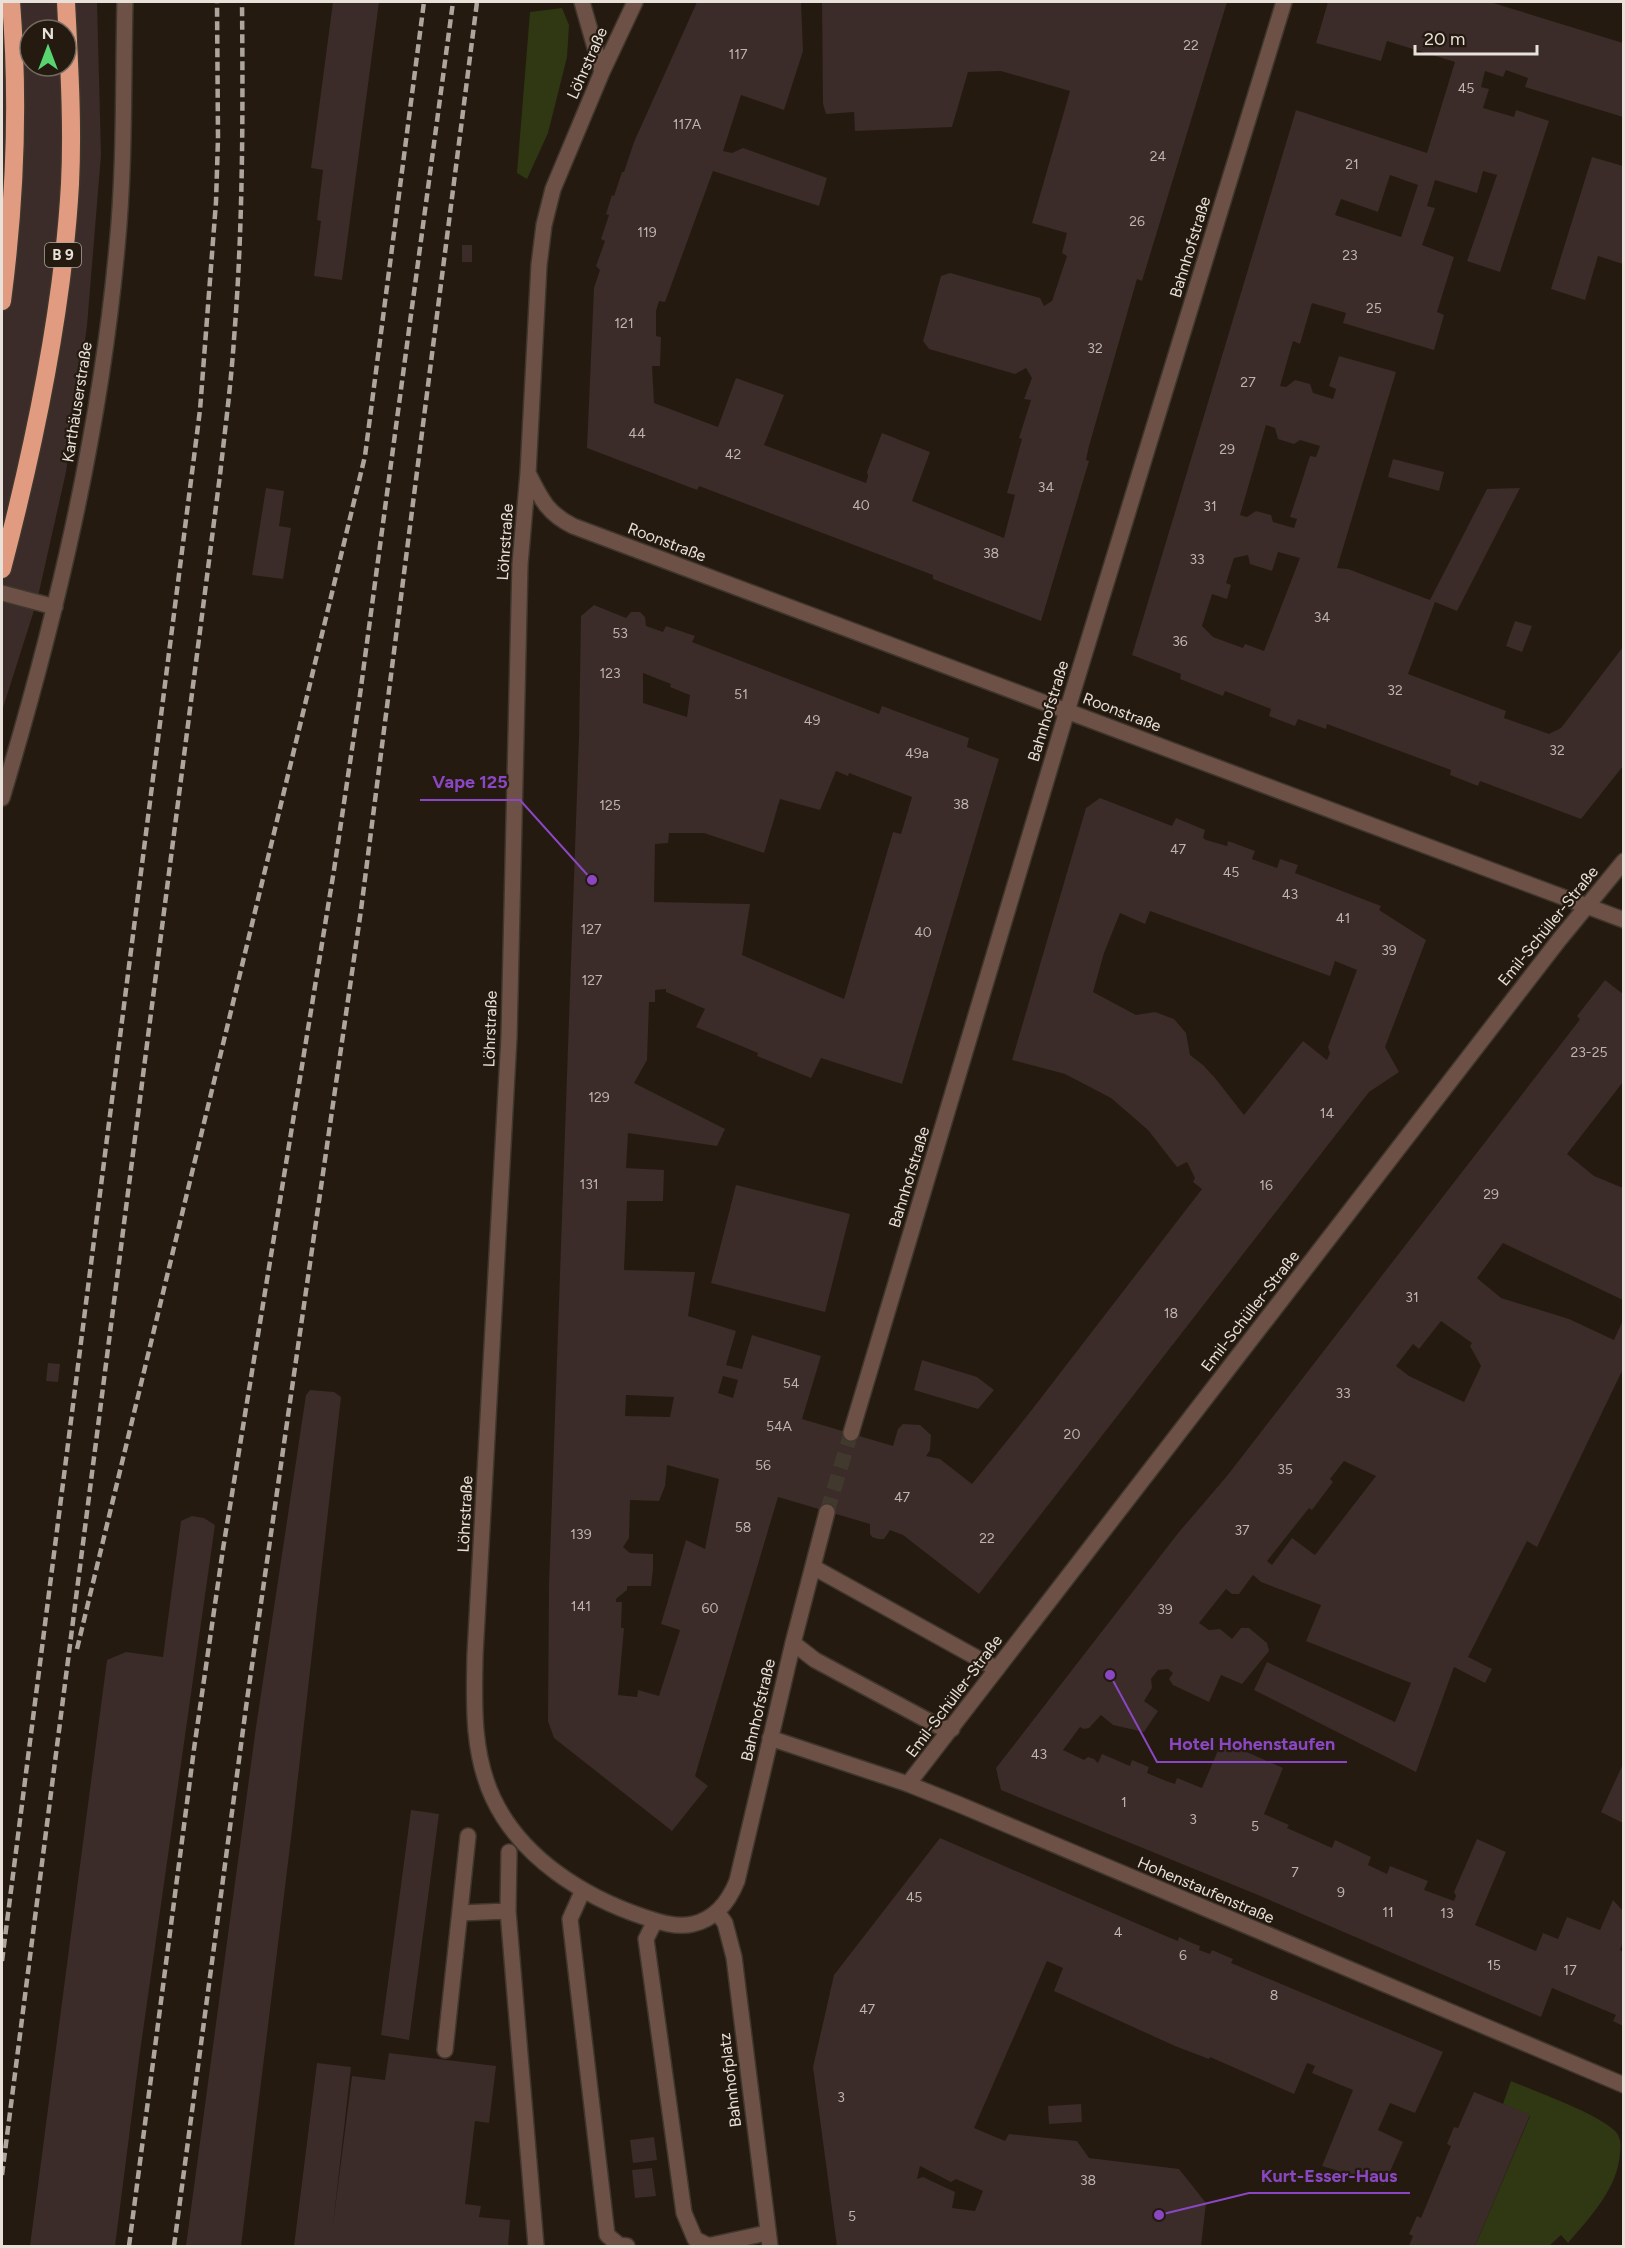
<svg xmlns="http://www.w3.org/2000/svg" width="1625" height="2248" font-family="Figtree,sans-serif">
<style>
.green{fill:#2f3713}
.building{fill:#3b2b29;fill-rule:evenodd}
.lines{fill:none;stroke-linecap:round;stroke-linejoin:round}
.minor-tunnel{stroke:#41382e;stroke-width:15;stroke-dasharray:15 8;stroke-linecap:butt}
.minor-casing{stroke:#3f362c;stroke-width:18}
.highway-casing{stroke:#3f362c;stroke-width:21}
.minor{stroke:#6d5147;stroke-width:15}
.highway{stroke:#e09b80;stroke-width:18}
.rail{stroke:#aea69e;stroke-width:4.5;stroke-dasharray:9 4.5;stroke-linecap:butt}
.labels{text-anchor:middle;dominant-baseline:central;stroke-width:4.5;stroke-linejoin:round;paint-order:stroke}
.number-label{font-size:14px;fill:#bdb4ae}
.shield{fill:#241a10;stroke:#ada59d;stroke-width:1.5}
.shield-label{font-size:15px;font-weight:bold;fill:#e8e1da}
.street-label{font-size:16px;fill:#e8e1da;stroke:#241a10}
.leader{fill:none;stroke:#8b47c3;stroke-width:2}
.callout-dot{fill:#8b47c3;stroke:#241a10;stroke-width:2}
.callout-label{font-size:18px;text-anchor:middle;font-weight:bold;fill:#8b47c3;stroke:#241a10;stroke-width:4.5;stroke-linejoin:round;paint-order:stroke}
</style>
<rect width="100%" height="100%" fill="#241a10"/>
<!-- green -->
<path class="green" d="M 562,8 L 569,25 L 567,57 L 548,133 L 527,179 L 517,173 L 530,12 Z
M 1511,2081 C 1537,2092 1596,2113 1615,2131 C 1621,2137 1621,2145 1620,2153 C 1618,2188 1590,2217 1568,2243 L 1561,2235 L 1549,2246 L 1475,2246 L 1530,2116 L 1503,2104 Z"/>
<!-- building -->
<path class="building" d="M 2,2 L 97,2 L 101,155 L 87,326 L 66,472 L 37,601 L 2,711 ZM 30,30 L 66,30 L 66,66 L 30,66 Z
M 333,2 L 379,2 L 342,280 L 314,276 L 321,221 L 317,220 L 323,170 L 311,168 Z
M 697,2 L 801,2 L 803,51 L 784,110 L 741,95 L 723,151 L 732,153 L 743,148 L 827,178 L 819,206 L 713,171 L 665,302 L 659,301 L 656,311 L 656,336 L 661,337 L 660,366 L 652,366 L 654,403 L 718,427 L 736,378 L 784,395 L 764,445 L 866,483 L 868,476 L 867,472 L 882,433 L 930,452 L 912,501 L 1004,538 L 1015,495 L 1007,493 L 1022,439 L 1019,438 L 1031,400 L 1024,399 L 1032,378 L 1026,368 L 1015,374 L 929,349 L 923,341 L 941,276 L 950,273 L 1040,298 L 1044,306 L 1052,301 L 1067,256 L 1062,253 L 1067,233 L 1032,223 L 1070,91 L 1001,71 L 968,72 L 952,127 L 855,131 L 854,112 L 826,114 L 823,104 L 822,2 L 1227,2 L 1142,281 L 1137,279 L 1089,446 L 1086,460 L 1089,461 L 1041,621 L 933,579 L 933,575 L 699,486 L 697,490 L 587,448 L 594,288 L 600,270 L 596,266 L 605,241 L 601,239 L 609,215 L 606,214 L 612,195 L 614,196 L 622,172 L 624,172 L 634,142 Z
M 1328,2 L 1490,2 L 1623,43 L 1623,117 L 1525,87 L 1528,78 L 1506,70 L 1503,77 L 1485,71 L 1481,87 L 1489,89 L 1483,108 L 1514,117 L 1516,110 L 1549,121 L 1500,272 L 1467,261 L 1497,175 L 1483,171 L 1477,193 L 1435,180 L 1427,206 L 1435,208 L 1422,245 L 1454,257 L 1437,312 L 1444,315 L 1434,350 L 1343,323 L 1346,313 L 1312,303 L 1300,344 L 1293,341 L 1280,386 L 1286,387 L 1295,380 L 1310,384 L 1313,393 L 1333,399 L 1336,389 L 1329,386 L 1339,356 L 1396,372 L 1337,568 L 1348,569 L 1430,600 L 1487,489 L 1520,488 L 1457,611 L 1435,602 L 1408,674 L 1506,711 L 1504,718 L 1549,734 L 1561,728 L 1623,647 L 1623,766 L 1581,819 L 1480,781 L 1478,786 L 1450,775 L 1451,770 L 1327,724 L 1326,729 L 1298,719 L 1295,726 L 1269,716 L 1271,709 L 1225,691 L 1223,696 L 1180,679 L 1181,674 L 1132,655 L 1296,110 L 1427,153 L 1455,62 L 1387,41 L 1381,61 L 1316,43 ZM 1390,175 L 1418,185 L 1401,237 L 1335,215 L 1341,199 L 1378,212 ZM 1266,425 L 1275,428 L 1278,439 L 1294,444 L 1300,440 L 1320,446 L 1316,457 L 1310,456 L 1301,484 L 1290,517 L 1297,519 L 1294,528 L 1273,522 L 1271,515 L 1256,511 L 1247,517 L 1240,515 ZM 1278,552 L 1300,558 L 1264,651 L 1245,644 L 1243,648 L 1213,637 L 1202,626 L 1212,594 L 1227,599 L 1231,585 L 1226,583 L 1234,558 L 1248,555 L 1250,564 L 1272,571 Z
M 1592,157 L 1623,166 L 1623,264 L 1598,256 L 1585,300 L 1551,289 Z
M 462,245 L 472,245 L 472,262 L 462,262 Z
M 1393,459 L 1444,472 L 1439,491 L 1388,477 Z
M 266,488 L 284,491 L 279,526 L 291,528 L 283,579 L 252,575 Z
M 594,605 L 626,618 L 631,612 L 640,612 L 645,617 L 646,626 L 663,632 L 666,626 L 695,636 L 692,642 L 879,714 L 882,706 L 936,726 L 969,738 L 967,747 L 999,759 L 902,1084 L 821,1058 L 811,1078 L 757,1056 L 758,1053 L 696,1027 L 705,1009 L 666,992 L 666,989 L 655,990 L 655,1002 L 649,1002 L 647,1060 L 634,1083 L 725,1129 L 717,1146 L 628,1133 L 626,1168 L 664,1170 L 663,1201 L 627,1201 L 624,1270 L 695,1272 L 688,1316 L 736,1331 L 726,1365 L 742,1369 L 752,1335 L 821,1356 L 802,1419 L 893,1446 L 898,1429 L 903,1424 L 920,1425 L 931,1435 L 930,1450 L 926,1456 L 940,1459 L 972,1484 L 1027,1416 L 1202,1189 L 1193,1182 L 1195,1178 L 1187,1162 L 1177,1167 L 1148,1130 L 1111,1098 L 1065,1074 L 1012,1060 L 1086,808 L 1100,798 L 1172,826 L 1176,818 L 1205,830 L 1203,838 L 1206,840 L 1227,846 L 1228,841 L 1255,851 L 1252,859 L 1277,868 L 1280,859 L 1298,865 L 1295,873 L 1381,906 L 1379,910 L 1426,940 L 1385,1047 L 1399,1072 L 1369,1092 L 979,1594 L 903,1535 L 890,1530 L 884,1539 L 878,1539 L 872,1537 L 870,1534 L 870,1524 L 778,1497 L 695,1776 L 708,1786 L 672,1831 L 554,1738 L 548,1721 L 549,1585 L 579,736 L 581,616 ZM 643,673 L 671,684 L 670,687 L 690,695 L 687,717 L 643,703 ZM 836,771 L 848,776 L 849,773 L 912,797 L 901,834 L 893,832 L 844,999 L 742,955 L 750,904 L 654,902 L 655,844 L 668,843 L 669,833 L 704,833 L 764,853 L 780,799 L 820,810 ZM 1150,911 L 1330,976 L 1335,961 L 1357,970 L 1328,1047 L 1330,1053 L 1327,1060 L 1303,1041 L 1244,1115 L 1215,1078 L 1203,1065 L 1190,1055 L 1186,1033 L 1174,1019 L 1155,1012 L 1136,1015 L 1093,992 L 1104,953 L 1120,913 L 1145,924 ZM 723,1376 L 738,1380 L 733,1398 L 718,1393 ZM 626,1395 L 674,1397 L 670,1417 L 625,1416 ZM 667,1465 L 719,1479 L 705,1549 L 686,1540 L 661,1624 L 680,1630 L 659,1696 L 638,1690 L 637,1697 L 618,1695 L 624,1628 L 621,1628 L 622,1602 L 616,1602 L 616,1599 L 627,1590 L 627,1586 L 651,1586 L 653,1569 L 653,1554 L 630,1553 L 623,1547 L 629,1538 L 630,1500 L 659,1501 L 665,1486 Z
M 1515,621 L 1532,626 L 1522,652 L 1506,646 Z
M 1605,980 L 1623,994 L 1623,1082 L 1567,1154 L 1594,1176 L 1623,1188 L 1623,1300 L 1503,1243 L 1477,1278 L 1501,1298 L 1569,1319 L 1614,1340 L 1623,1320 L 1623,1369 L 1537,1547 L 1527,1541 L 1468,1657 L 1492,1669 L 1485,1683 L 1454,1667 L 1416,1772 L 1254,1690 L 1267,1662 L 1395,1722 L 1411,1683 L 1306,1641 L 1321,1605 L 1261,1582 L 1253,1575 L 1239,1594 L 1232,1594 L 1226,1589 L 1199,1623 L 1209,1630 L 1220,1629 L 1232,1639 L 1241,1628 L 1249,1628 L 1267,1643 L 1269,1651 L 1242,1684 L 1221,1675 L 1209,1702 L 1173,1685 L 1169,1679 L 1173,1673 L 1168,1669 L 1158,1670 L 1151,1679 L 1152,1688 L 1144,1701 L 1158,1711 L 1144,1732 L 1113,1725 L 1101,1715 L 1089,1728 L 1084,1729 L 1080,1727 L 1063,1750 L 1084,1760 L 1088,1757 L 1094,1759 L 1098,1763 L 1102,1754 L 1130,1766 L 1132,1760 L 1149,1767 L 1147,1773 L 1166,1781 L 1175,1784 L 1177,1778 L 1202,1788 L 1222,1741 L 1283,1768 L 1264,1814 L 1289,1825 L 1287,1828 L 1332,1848 L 1335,1840 L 1371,1857 L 1368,1865 L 1387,1874 L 1390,1866 L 1428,1881 L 1424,1890 L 1454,1901 L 1456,1896 L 1454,1892 L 1477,1839 L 1506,1852 L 1475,1925 L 1536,1951 L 1543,1933 L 1558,1939 L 1567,1917 L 1600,1930 L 1613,1900 L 1623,1911 L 1623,1942 L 1620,1950 L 1623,1952 L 1623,2026 L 1613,2021 L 1616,2015 L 1552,1988 L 1541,2017 L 1258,1895 L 1001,1790 L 996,1768 L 1179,1532 L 1227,1476 L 1578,1022 L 1580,1019 L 1577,1016 ZM 1441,1321 L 1472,1343 L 1470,1346 L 1481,1366 L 1464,1402 L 1409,1376 L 1396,1366 L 1413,1344 L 1419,1349 ZM 1344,1461 L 1376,1476 L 1315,1555 L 1292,1538 L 1272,1565 L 1267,1561 L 1309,1508 L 1312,1510 L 1333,1482 L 1330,1479 Z
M 736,1185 L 850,1214 L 825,1312 L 711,1283 Z
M 922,1360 L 977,1377 L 994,1390 L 978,1409 L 914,1390 Z
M 48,1363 L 60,1364 L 58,1382 L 46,1381 Z
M 310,1390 L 334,1392 L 341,1397 L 292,1830 L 241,2246 L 186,2246 L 256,1727 L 306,1395 Z
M 192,1516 L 204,1518 L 215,1525 L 139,2059 L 115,2246 L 30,2246 L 107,1660 L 126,1652 L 163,1657 L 181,1521 Z
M 1623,1764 L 1623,1823 L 1601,1812 Z
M 411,1810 L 439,1814 L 409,2040 L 381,2035 Z
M 940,1838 L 1161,1934 L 1178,1941 L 1179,1937 L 1192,1943 L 1200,1946 L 1199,1950 L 1210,1954 L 1212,1950 L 1233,1959 L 1231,1963 L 1443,2052 L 1415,2113 L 1390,2103 L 1378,2130 L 1403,2142 L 1384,2185 L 1322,2166 L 1353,2090 L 1312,2073 L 1315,2066 L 1307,2063 L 1294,2094 L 1210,2057 L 1209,2059 L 1175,2046 L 1054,1991 L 1063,1968 L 1047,1961 L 974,2128 L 1005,2141 L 1009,2134 L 1077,2141 L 1089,2158 L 1179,2169 L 1206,2203 L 1201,2246 L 837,2246 L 813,2067 L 834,1975 ZM 920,2166 L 951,2182 L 956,2179 L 983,2191 L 975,2211 L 952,2208 L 955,2192 L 923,2177 L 917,2179 Z
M 389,2053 L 496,2066 L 489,2123 L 475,2121 L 465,2204 L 481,2206 L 479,2217 L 510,2220 L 508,2246 L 294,2246 L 317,2063 L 351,2067 L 333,2225 L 352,2076 L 385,2080 Z
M 1474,2092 L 1530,2115 L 1475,2246 L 1409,2246 L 1413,2236 L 1409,2234 L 1417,2216 L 1421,2218 L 1451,2146 L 1447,2144 L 1451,2134 L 1454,2127 L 1458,2128 Z
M 1081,2104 L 1082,2122 L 1049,2124 L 1048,2106 Z
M 654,2137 L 657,2160 L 633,2163 L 630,2140 Z
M 652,2168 L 656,2196 L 635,2198 L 632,2170 Z"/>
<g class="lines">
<!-- minor-tunnel -->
<path class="minor-tunnel" d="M 827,1512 L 851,1433"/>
<!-- minor casing -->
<g class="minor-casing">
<path id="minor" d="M 582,2 L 602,72
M 635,2 L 602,72 L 553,189 L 544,225 L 539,265 L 528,473 L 520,564 L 509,1037 L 475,1655 C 474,1704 472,1753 493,1798 C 521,1858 584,1897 644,1917 C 659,1922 677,1928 693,1924 C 715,1919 729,1901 737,1881 L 793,1643 L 827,1512
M 528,473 C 541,499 547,513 573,526 L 1624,920
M 2,593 L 55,607
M 2,798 C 56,618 100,434 117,247 C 125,165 123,83 125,2
M 851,1433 L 1067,711 L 1284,2
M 813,1567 L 997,1669
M 793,1643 L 815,1660 L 940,1727 L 952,1729
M 770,1738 L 908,1784 L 958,1804 L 1624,2085
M 908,1784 L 1559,940 L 1624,861
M 509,1852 L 508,1911 L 536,2246
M 583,1890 L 570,1919 L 607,2235 L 619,2245 L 627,2246
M 717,1912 L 725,1923 L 734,1957 L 770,2246
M 460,1913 L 508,1911
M 655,1921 L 646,1939 L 684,2213 L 695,2239 L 709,2246
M 445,2050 L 468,1836
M 707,2246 L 767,2233"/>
</g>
<!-- highway casing -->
<g class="highway-casing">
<path id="highway" d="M 2,301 C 15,202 19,101 11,2
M 2,569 C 34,447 63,310 70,184 C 73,123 69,62 66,2"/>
</g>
<!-- minor -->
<use href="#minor" class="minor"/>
<!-- highway -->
<use href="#highway" class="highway"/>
<!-- rail -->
<path class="rail" d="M 77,1649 L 365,456 L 424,2
M 2,1961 L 200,410 L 216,202 L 218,138 L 217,2
M 2,2175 L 220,475 C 225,430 231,384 234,339 C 243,227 243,114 242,2
M 129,2246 L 194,1749 L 223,1549 L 334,870 L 359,702 L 453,2
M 174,2246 L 247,1700 L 361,910 L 477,2"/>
</g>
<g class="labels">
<!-- number labels -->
<g class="number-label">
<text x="1191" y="45">22</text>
<text x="738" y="54">117</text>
<text x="1466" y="88">45</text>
<text x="687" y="124">117A</text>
<text x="1158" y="156">24</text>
<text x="1352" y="164">21</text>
<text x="1137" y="221">26</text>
<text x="647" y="232">119</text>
<text x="1350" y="255">23</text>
<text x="1374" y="308">25</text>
<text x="624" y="323">121</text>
<text x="1095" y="348">32</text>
<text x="1248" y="382">27</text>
<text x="637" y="433">44</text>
<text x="1227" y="449">29</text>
<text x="733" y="454">42</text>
<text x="1046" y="487">34</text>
<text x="861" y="505">40</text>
<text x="1210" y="506">31</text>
<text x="991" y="553">38</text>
<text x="1197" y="559">33</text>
<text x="1322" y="617">34</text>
<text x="620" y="633">53</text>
<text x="1180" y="641">36</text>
<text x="610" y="673">123</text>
<text x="1395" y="690">32</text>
<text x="741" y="694">51</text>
<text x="812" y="720">49</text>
<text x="1557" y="750">32</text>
<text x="917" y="753">49a</text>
<text x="961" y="804">38</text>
<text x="610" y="805">125</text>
<text x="1178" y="849">47</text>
<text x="1231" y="872">45</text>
<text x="1290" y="894">43</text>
<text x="1343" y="918">41</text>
<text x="591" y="929">127</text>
<text x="923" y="932">40</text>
<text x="1389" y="950">39</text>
<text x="592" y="980">127</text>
<text x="1589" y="1052">23-25</text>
<text x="599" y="1097">129</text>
<text x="1327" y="1113">14</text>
<text x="589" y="1184">131</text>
<text x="1266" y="1185">16</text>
<text x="1491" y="1194">29</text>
<text x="1412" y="1297">31</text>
<text x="1171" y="1313">18</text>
<text x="791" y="1383">54</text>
<text x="1343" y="1393">33</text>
<text x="779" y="1426">54A</text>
<text x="1072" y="1434">20</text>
<text x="763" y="1465">56</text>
<text x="1285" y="1469">35</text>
<text x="902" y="1497">47</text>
<text x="743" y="1527">58</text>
<text x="1242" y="1530">37</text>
<text x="581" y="1534">139</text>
<text x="987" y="1538">22</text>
<text x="581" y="1606">141</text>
<text x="710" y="1608">60</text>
<text x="1165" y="1609">39</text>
<text x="1039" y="1754">43</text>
<text x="1124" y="1802">1</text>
<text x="1193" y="1819">3</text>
<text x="1255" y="1826">5</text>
<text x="1295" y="1872">7</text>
<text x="1341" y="1892">9</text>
<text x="914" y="1897">45</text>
<text x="1388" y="1912">11</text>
<text x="1447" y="1913">13</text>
<text x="1118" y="1932">4</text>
<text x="1183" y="1955">6</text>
<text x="1494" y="1965">15</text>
<text x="1570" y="1970">17</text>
<text x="1274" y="1995">8</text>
<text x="867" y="2009">47</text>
<text x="841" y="2097">3</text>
<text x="1088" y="2180">38</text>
<text x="852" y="2216">5</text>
</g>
<!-- shield labels -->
<rect class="shield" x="45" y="243" width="36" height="24" rx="4.5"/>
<g class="shield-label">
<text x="63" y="255">B 9</text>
</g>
<!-- street labels -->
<g class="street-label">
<text transform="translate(587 63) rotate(-66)">Löhrstraße</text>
<text transform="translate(1190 247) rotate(-73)">Bahnhofstraße</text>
<text transform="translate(77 402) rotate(-81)">Karthäuserstraße</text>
<text transform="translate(505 542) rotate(-86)">Löhrstraße</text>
<text transform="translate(667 542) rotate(21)">Roonstraße</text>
<text transform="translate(1048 711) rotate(-73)">Bahnhofstraße</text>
<text transform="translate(1122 712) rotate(21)">Roonstraße</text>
<text transform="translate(1548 926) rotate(-51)">Emil-Schüller-Straße</text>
<text transform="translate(490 1029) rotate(-88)">Löhrstraße</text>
<text transform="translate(909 1177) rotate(-73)">Bahnhofstraße</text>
<text transform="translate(1250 1311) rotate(-52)">Emil-Schüller-Straße</text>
<text transform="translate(465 1514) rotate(-87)">Löhrstraße</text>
<text transform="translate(954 1696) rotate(-53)">Emil-Schüller-Straße</text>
<text transform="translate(758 1710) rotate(-77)">Bahnhofstraße</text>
<text transform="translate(1206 1890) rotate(23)">Hohenstaufenstraße</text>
<text transform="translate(730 2080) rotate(-97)">Bahnhofplatz</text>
</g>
</g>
<!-- callouts -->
<path class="leader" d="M592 880L520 800H420M1110 1675L1157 1762H1347M1159 2215L1249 2193H1410"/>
<g class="callout-dot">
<circle cx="592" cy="880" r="6"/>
<circle cx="1110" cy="1675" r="6"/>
<circle cx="1159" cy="2215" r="6"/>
</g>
<g class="callout-label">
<text x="470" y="788">Vape 125</text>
<text x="1252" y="1750">Hotel Hohenstaufen</text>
<text x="1329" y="2182">Kurt-Esser-Haus</text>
</g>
<!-- border -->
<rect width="1625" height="2248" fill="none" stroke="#e8e1da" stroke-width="6"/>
<!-- north arrow -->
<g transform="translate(48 48)"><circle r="28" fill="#241a10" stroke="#726a61" stroke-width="1.5"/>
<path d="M0-4.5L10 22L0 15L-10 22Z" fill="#58d570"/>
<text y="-9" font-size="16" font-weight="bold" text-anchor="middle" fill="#e8e1da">N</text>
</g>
<!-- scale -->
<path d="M1415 45v9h122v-9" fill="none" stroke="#e8e1da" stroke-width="3"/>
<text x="1424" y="45" font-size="18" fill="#e8e1da" stroke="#241a10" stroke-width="4.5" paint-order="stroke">20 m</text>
</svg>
